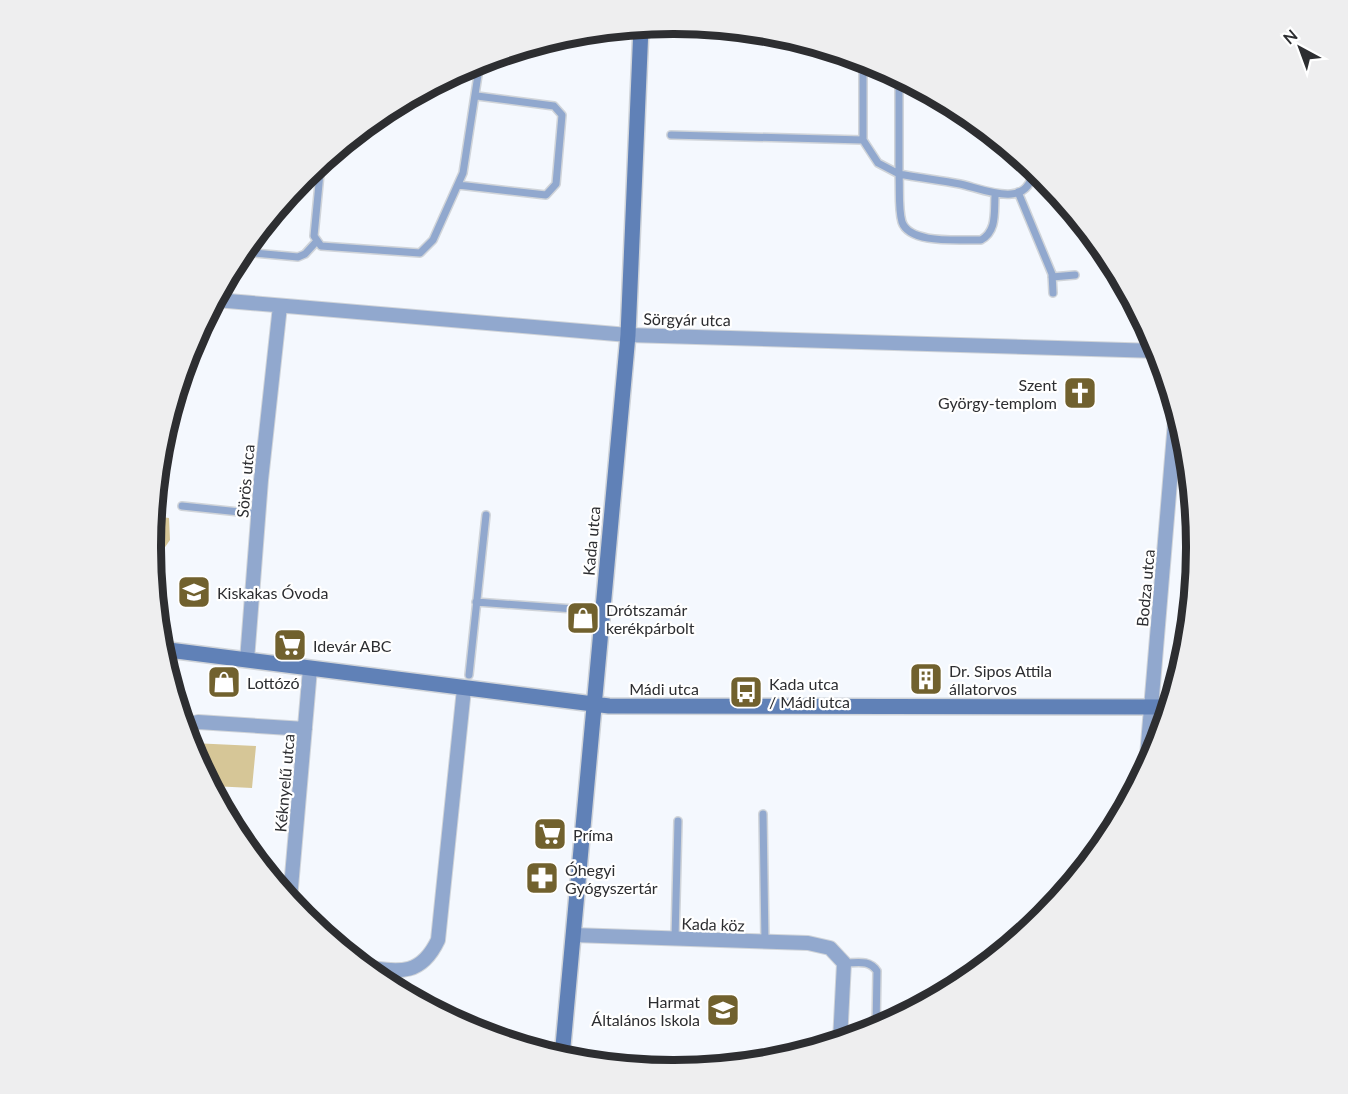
<svg xmlns="http://www.w3.org/2000/svg" width="1348" height="1094" font-family="Lato,sans-serif">
<style>
.green{fill:#d6c697}
.lines{fill:none;stroke-linecap:round;stroke-linejoin:round}
.lane-casing{stroke:#d0d4d9;stroke-width:10}
.street-casing{stroke:#d0d4d9;stroke-width:16}
.secondary-casing{stroke:#d0d4d9;stroke-width:18}
.lane{stroke:#91a8ce;stroke-width:7}
.street{stroke:#91a8ce;stroke-width:14}
.secondary{stroke:#6081b7;stroke-width:15}
.labels{text-anchor:middle;dominant-baseline:central;stroke-width:4.5;stroke-linejoin:round;paint-order:stroke}
.street-label{font-size:16px;fill:#2d2e31;stroke:#fff}
.poi-label{font-size:16px;fill:#2d2e31;stroke:#fff;text-anchor:start}
.rim{fill:none;stroke:#2d2e31;stroke-width:8}
</style>
<rect width="100%" height="100%" fill="#f4f8fe"/>
<!-- green -->
<path class="green" d="M 154,516 L 169,518 L 170,540 L 161,553 L 152,552 Z
M 192,743 L 256,746 L 252,788 L 212,786 L 192,748 Z"/>
<g class="lines">
<!-- lane casing -->
<g class="lane-casing">
<path id="lane" d="M 863,60 L 863,140 L 878,163 L 899,174 C 900,189 898,208 902,222 C 910,245 961,239 981,240 C 997,231 994,213 995,196
M 899,77 L 899,174 C 919,178 940,180 960,184 C 983,189 1030,211 1033,169
M 671,135 L 863,140
M 321,163 L 314,236 L 321,246 L 420,253 L 433,240 L 463,173 L 480,62
M 458,185 L 546,195 L 556,184 L 562,115 L 554,106 L 477,96
M 1018,192 L 1052,274 L 1053,293
M 243,252 L 298,257 L 305,254 L 316,242
M 1052,277 L 1075,275
M 182,506 L 259,514
M 476,602 L 602,611
M 469,675 L 486,515
M 763,814 L 765,942
M 675,939 L 678,821
M 844,963 C 857,963 869,959 877,971 L 876,1029"/>
</g>
<!-- street casing -->
<g class="street-casing">
<path id="street" d="M 216,300 L 628,335 L 1158,351
M 247,660 L 261,480 L 280,306
M 186,731 L 189,725 L 198,722 L 305,729
M 1146,768 L 1176,410
M 290,899 L 310,669
M 573,935 L 808,943 L 830,948 L 844,963 L 840,1041
M 365,967 C 400,972 421,976 438,940 L 464,689"/>
</g>
<!-- secondary casing -->
<g class="secondary-casing">
<path id="secondary" d="M 161,649 L 609,706 L 1169,707
M 562,1057 L 628,335 L 641,27"/>
</g>
<!-- lane -->
<use href="#lane" class="lane"/>
<!-- street -->
<use href="#street" class="street"/>
<!-- secondary -->
<use href="#secondary" class="secondary"/>
</g>
<!-- icons -->
<defs>
<g id="church-square" transform="scale(1.725)"><rect x="-9" y="-9" width="18" height="18" rx="4" fill="#71612e" stroke="#fff"/><path d="M-1.2-6h2.4v3.5h3.3v2.4h-3.3V6h-2.4V-.1h-3.3v-2.4h3.3Z" fill="#fff"/></g>
<g id="school-square" transform="scale(1.725)"><rect x="-9" y="-9" width="18" height="18" rx="4" fill="#71612e" stroke="#fff"/><path d="M0-5L7-2L0 1L-7-2ZM-4 1L0 2.5L4 1V4Q0 6-4 4Z" fill="#fff"/></g>
<g id="shop-square" transform="scale(1.725)"><rect x="-9" y="-9" width="18" height="18" rx="4" fill="#71612e" stroke="#fff"/><path d="M-5-2.5h2.3a2.7 3.5 0 0 1 5.4 0H5L5.5 6h-11ZM-1.5-2.5h3a1.5 2.3 0 0 0-3 0Z" fill="#fff"/></g>
<g id="supermarket-square" transform="scale(1.725)"><rect x="-9" y="-9" width="18" height="18" rx="4" fill="#71612e" stroke="#fff"/><path d="M-6-5.5h2.5l.6 2H6L4.5 2H-2.5L-4.4-4H-6ZM-1.5 3.2a1.3 1.3 0 1 0 .1 0ZM3 3.2a1.3 1.3 0 1 0 .1 0Z" fill="#fff"/></g>
<g id="building-square" transform="scale(1.725)"><rect x="-9" y="-9" width="18" height="18" rx="4" fill="#71612e" stroke="#fff"/><path d="M-4-6H4V6H1V3H-1V6H-4ZM-2.5-4.3h1.7v1.8h-1.7ZM.8-4.3h1.7v1.8H.8ZM-2.5-1h1.7V.8h-1.7ZM.8-1h1.7V.8H.8Z" fill="#fff"/></g>
<g id="bus-square" transform="scale(1.725)"><rect x="-9" y="-9" width="18" height="18" rx="4" fill="#71612e" stroke="#fff"/><path d="M-5-6H5V4H4V6H2V4H-2V6H-4V4H-5ZM-3.5-4V0h7V-4ZM-3.5 1.2v1.5H-2V1.2ZM2 1.2v1.5H3.5V1.2Z" fill="#fff"/></g>
<g id="pharmacy-square" transform="scale(1.725)"><rect x="-9" y="-9" width="18" height="18" rx="4" fill="#71612e" stroke="#fff"/><path d="M-2-6h4v4h4v4h-4v4h-4v-4h-4v-4h4Z" fill="#fff"/></g>
</defs>
<g fill-rule="evenodd">
<use href="#church-square" x="1080" y="393"/>
<use href="#school-square" x="194" y="592"/>
<use href="#shop-square" x="583" y="618"/>
<use href="#supermarket-square" x="290" y="645"/>
<use href="#building-square" x="926" y="679"/>
<use href="#shop-square" x="224" y="682"/>
<use href="#bus-square" x="746" y="692"/>
<use href="#supermarket-square" x="550" y="834"/>
<use href="#pharmacy-square" x="542" y="878"/>
<use href="#school-square" x="723" y="1010"/>
</g>
<g class="labels">
<!-- street labels -->
<g class="street-label">
<text transform="translate(687 319) rotate(1)">Sörgyár utca</text>
<text transform="translate(245 481) rotate(-85)">Sörös utca</text>
<text transform="translate(591 541) rotate(-85)">Kada utca</text>
<text transform="translate(1145 588) rotate(-85)">Bodza utca</text>
<text x="664" y="688">Mádi utca</text>
<text transform="translate(284 783) rotate(-85)">Kéknyelű utca</text>
<text transform="translate(713 924) rotate(2)">Kada köz</text>
</g>
<!-- poi labels -->
<g class="poi-label">
<text x="1057" y="384" text-anchor="end">Szent<tspan x="1057" dy="18">György-templom</tspan></text>
<text x="217" y="592">Kiskakas Óvoda</text>
<text x="606" y="609">Drótszamár<tspan x="606" dy="18">kerékpárbolt</tspan></text>
<text x="313" y="645">Idevár ABC</text>
<text x="949" y="670">Dr. Sipos Attila<tspan x="949" dy="18">állatorvos</tspan></text>
<text x="247" y="682">Lottózó</text>
<text x="769" y="683">Kada utca<tspan x="769" dy="18">/ Mádi utca</tspan></text>
<text x="573" y="834">Príma</text>
<text x="565" y="869">Óhegyi<tspan x="565" dy="18">Gyógyszertár</tspan></text>
<text x="700" y="1001" text-anchor="end">Harmat<tspan x="700" dy="18">Általános Iskola</tspan></text>
</g>
</g>
<!-- crop -->
<path d="M0 0H1348V1094H0ZM673 34H674A512 512 0 0 1 1186 546V548A512 512 0 0 1 674 1060H673A512 512 0 0 1 161 548V546A512 512 0 0 1 673 34Z" fill="#eeeeef" fill-rule="evenodd"/>
<path class="rim" d="M673 34H674A512 512 0 0 1 1186 546V548A512 512 0 0 1 674 1060H673A512 512 0 0 1 161 548V546A512 512 0 0 1 673 34Z"/>
<!-- north arrow -->
<g transform="translate(1300 48) rotate(319)" stroke="#ffffff" stroke-width="4.5" paint-order="stroke">
<path d="M0-4.5L10 22L0 15L-10 22Z" fill="#2d2e31"/>
<text y="-9" font-size="16" font-weight="bold" text-anchor="middle" fill="#2d2e31">N</text>
</g>
</svg>
